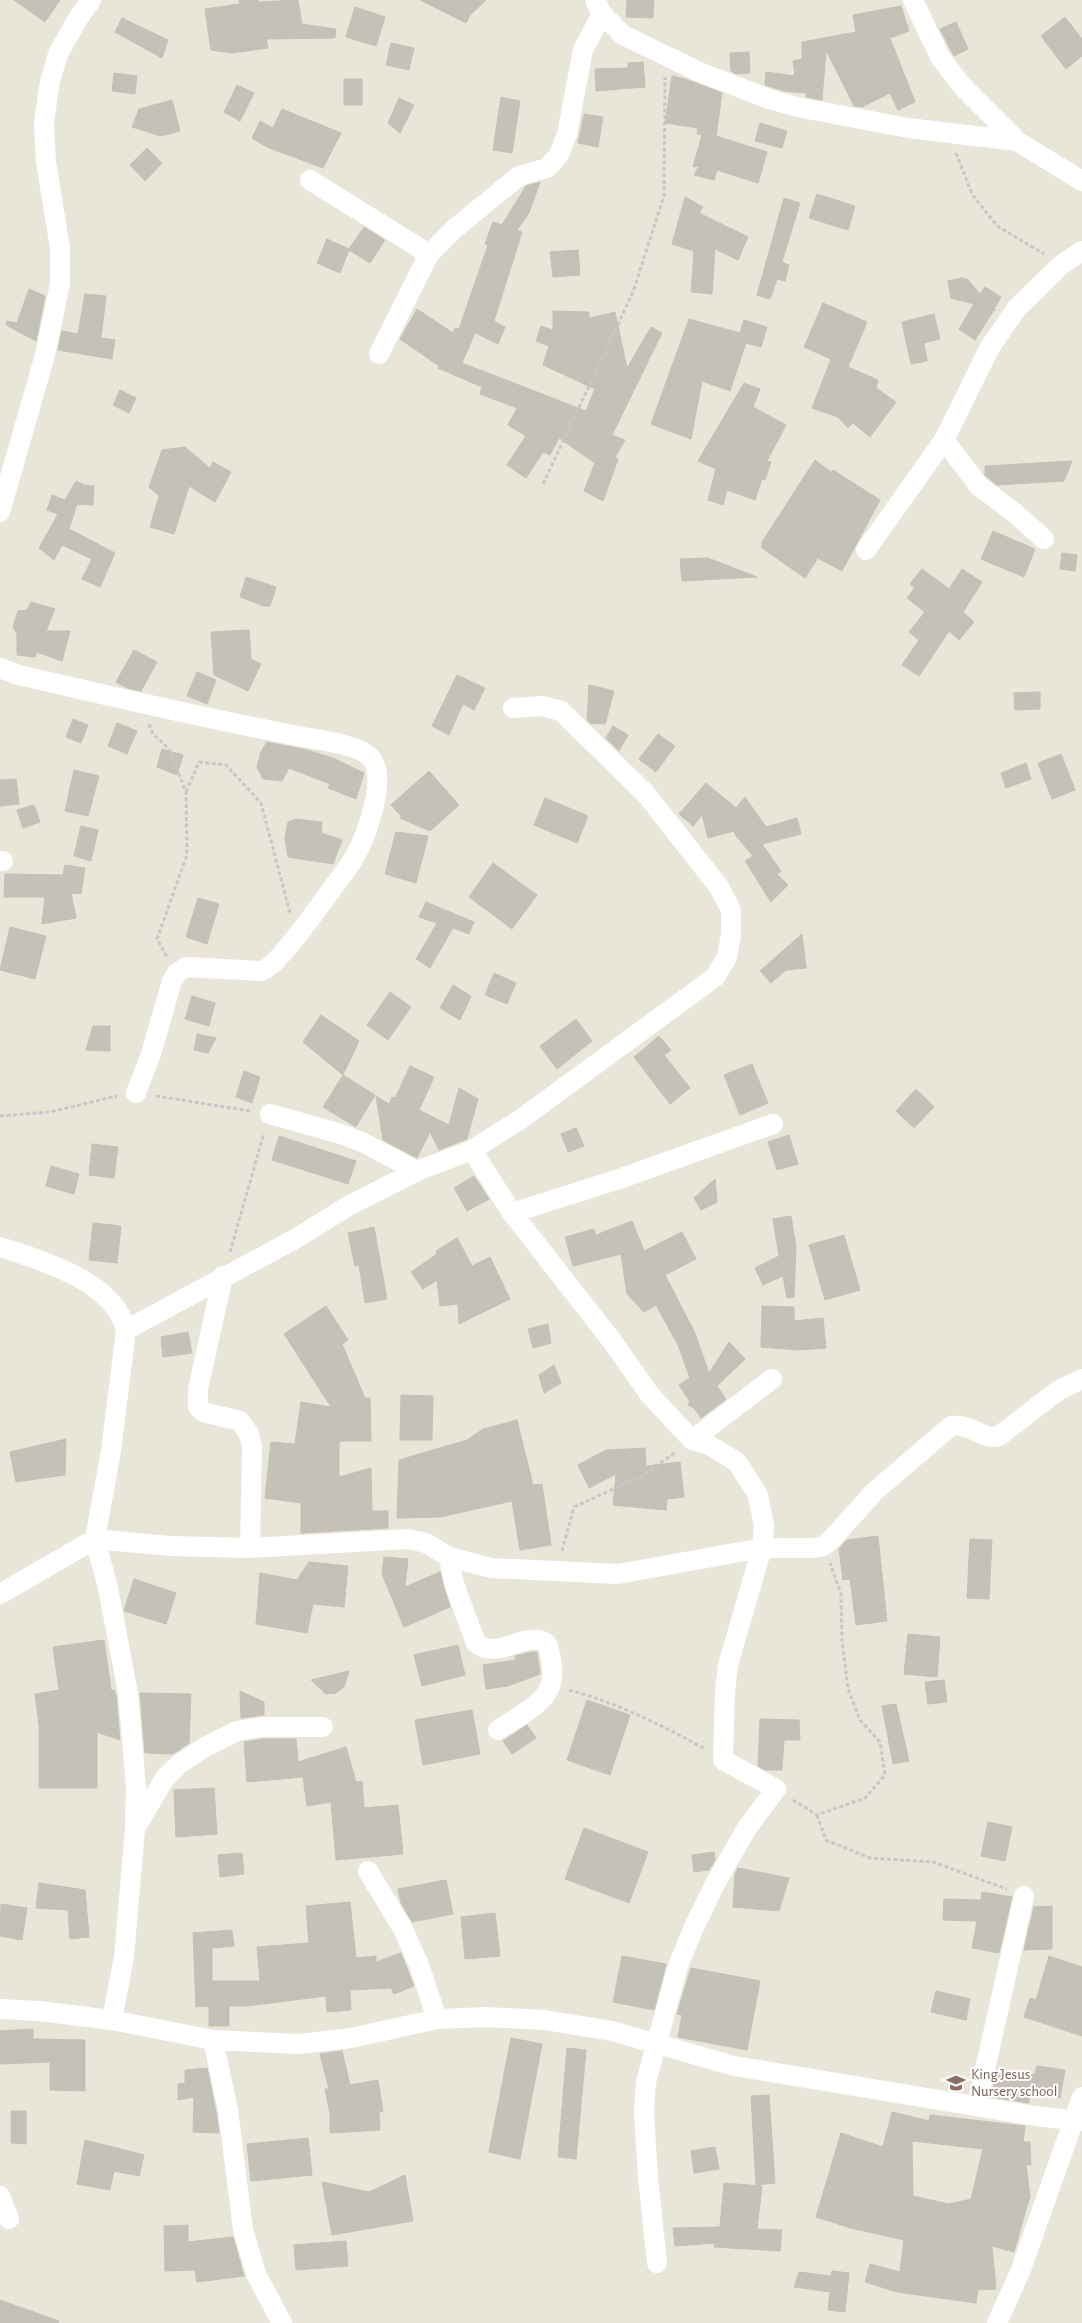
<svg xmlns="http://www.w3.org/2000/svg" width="1082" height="2323" font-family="'Alegreya Sans',sans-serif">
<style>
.building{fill:#c4c1b9;stroke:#c3c1b3;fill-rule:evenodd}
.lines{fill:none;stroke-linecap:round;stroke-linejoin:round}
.path{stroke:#c7c7c7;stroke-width:3;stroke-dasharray:4 2.5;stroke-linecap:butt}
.minor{stroke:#fff;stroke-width:20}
.labels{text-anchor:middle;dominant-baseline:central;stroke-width:4;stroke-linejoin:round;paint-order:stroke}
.education-label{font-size:15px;fill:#785e54;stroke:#fff;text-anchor:start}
</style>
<rect width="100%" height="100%" fill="#e8e5d9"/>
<!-- building -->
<path class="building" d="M 14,0 L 60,0 L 45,22 Z
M 239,0 L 258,0 L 259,2 L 298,0 L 302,24 L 336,29 L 335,38 L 266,39 L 268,48 L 232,53 L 211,50 L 205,9 L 240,4 Z
M 420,0 L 486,0 L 470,15 L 466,23 Z
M 627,0 L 654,0 L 653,18 L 626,17 Z
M 901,6 L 909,31 L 890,38 L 915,102 L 898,110 L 890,93 L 862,107 L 854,106 L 826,50 L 822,100 L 806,97 L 807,93 L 784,91 L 765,85 L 766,72 L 795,76 L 793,61 L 802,59 L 802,42 L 856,32 L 853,15 Z
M 355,7 L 385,17 L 376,46 L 346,37 Z
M 1065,17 L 1082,39 L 1082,56 L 1066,69 L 1041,36 Z
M 122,18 L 168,40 L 162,58 L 115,32 Z
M 956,22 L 968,49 L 954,56 L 940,29 Z
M 391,43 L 414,48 L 409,70 L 386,65 Z
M 749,52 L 750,73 L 736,74 L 731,71 L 730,53 Z
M 643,62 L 645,87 L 596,91 L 595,69 L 628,68 L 628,63 Z
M 114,73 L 137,76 L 135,94 L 112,91 Z
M 672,76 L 685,79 L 722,93 L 716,136 L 767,152 L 758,183 L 717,170 L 714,180 L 694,175 L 699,166 L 693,167 L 702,135 L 697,134 L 698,128 L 665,123 Z
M 344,79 L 362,79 L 362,105 L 344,105 Z
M 237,85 L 254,93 L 240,121 L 224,112 Z
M 501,97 L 520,101 L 512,153 L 493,150 Z
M 399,98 L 414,105 L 400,133 L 388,123 Z
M 172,100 L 180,131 L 161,136 L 132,127 L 139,109 Z
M 282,109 L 341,133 L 323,168 L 267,147 L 252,138 L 260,121 L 273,128 Z
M 584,114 L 603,117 L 598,147 L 578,143 Z
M 760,123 L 787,131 L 782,148 L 755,141 Z
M 147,148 L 162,163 L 145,181 L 130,165 Z
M 540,182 L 529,213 L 517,230 L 522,232 L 494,321 L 505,327 L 498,344 L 475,333 L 462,363 L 586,411 L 595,389 L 543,365 L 549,346 L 536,341 L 541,326 L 553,330 L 553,311 L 589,312 L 589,318 L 615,312 L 627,368 L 651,327 L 662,333 L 612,435 L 625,440 L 615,457 L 618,459 L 603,501 L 584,491 L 595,463 L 559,438 L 550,455 L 543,452 L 526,478 L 507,465 L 526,436 L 508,425 L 517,408 L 480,394 L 482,387 L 438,368 L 439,366 L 400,339 L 417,309 L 453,333 L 455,328 L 459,329 L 488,245 L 485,244 L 493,222 L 502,225 L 526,186 Z
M 817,194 L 855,206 L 848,230 L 809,218 Z
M 685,197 L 703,207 L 699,213 L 748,237 L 738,260 L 715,249 L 712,294 L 691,292 L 694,251 L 672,244 Z
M 784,198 L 800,203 L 782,262 L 789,265 L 785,281 L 777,279 L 770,299 L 757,295 Z
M 364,227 L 385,240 L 370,263 L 349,250 L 340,273 L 317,263 L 327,239 L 349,249 Z
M 578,250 L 580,275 L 553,277 L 550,252 Z
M 961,278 L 967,279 L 980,294 L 985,287 L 1001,297 L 994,309 L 996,310 L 994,310 L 975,340 L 959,329 L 974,304 L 951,298 L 948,281 Z
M 29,289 L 45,296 L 36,341 L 6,325 L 7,321 L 17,323 Z
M 85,294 L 106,296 L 101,338 L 115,340 L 112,359 L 58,350 L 62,331 L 78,334 Z
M 823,303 L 867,322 L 848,367 L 878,380 L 876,388 L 896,402 L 870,437 L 853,423 L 848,428 L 838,417 L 812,408 L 831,359 L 804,347 Z
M 934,314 L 940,339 L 924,343 L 927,361 L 911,364 L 902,322 Z
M 689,319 L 740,333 L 744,320 L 767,327 L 761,347 L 746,343 L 730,391 L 702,381 L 691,439 L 651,424 Z
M 744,383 L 760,389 L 753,407 L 786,425 L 767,461 L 771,462 L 765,480 L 762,479 L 755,500 L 727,490 L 723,505 L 708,500 L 716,469 L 698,461 Z
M 120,390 L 136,398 L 129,413 L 113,405 Z
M 185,447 L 210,468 L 213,462 L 231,472 L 215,502 L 189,486 L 174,534 L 150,527 L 159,496 L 149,487 L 162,450 Z
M 815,460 L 831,472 L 833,470 L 880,500 L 842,571 L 818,558 L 805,578 L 762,548 L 762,542 Z
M 1072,461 L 1064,481 L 997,485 L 985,475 L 985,466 Z
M 76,481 L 84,485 L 94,486 L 93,505 L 77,504 L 69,529 L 115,553 L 100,587 L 82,579 L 92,559 L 62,545 L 54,560 L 39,548 L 58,514 L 47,510 L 52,495 L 65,500 Z
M 993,531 L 1035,549 L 1024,577 L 981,559 Z
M 1062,553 L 1077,555 L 1075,571 L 1060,569 Z
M 708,558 L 757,577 L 682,581 L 680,559 Z
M 922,569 L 949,589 L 962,569 L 982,582 L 963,612 L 974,622 L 959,640 L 949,631 L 919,676 L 902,665 L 919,640 L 909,632 L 925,612 L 907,598 L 915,588 L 910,584 Z
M 246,577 L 276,587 L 270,606 L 264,606 L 240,597 Z
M 31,602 L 55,609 L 46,631 L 70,631 L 62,661 L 37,652 L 35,657 L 17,655 L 17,634 L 13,627 L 18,611 L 27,610 Z
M 249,630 L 251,659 L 261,664 L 248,691 L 214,675 L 211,632 Z
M 134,650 L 157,662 L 141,691 L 127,688 L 116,682 Z
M 197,672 L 216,680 L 207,704 L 187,696 Z
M 457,675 L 485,688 L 474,710 L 463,704 L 449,735 L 432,726 Z
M 589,685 L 614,691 L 605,724 L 590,723 L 587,720 Z
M 1040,692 L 1040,709 L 1015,710 L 1014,693 Z
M 73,719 L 88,725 L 81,743 L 66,737 Z
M 117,723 L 137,731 L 127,754 L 108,746 Z
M 613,726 L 628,735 L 619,751 L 606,738 Z
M 658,734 L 675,746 L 656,772 L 639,759 Z
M 267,742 L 307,750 L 333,758 L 364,773 L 356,799 L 328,788 L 330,784 L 289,768 L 282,781 L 263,779 L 257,767 L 261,752 Z
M 162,749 L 183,755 L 177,775 L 157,767 Z
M 1061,754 L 1075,790 L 1052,799 L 1038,763 Z
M 1026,763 L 1031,779 L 1006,788 L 1001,773 Z
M 74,770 L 99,776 L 88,816 L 65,811 Z
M 429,771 L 459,805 L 430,831 L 400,818 L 401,816 L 391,805 Z
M 16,779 L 19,804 L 0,806 L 0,780 Z
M 706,783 L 736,808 L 745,797 L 766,827 L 797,818 L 801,834 L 762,844 L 781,871 L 777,874 L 788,885 L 771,902 L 745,861 L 753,856 L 736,836 L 734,831 L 708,838 L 702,815 L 693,826 L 679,814 Z
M 545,798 L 588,816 L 577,843 L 534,825 Z
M 34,805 L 40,822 L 23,828 L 17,810 Z
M 296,819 L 322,822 L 321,833 L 342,840 L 333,864 L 288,857 L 285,838 L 288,822 Z
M 81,826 L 98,830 L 91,861 L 74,856 Z
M 396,832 L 428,836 L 416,883 L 385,874 Z
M 493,863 L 537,895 L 512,929 L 469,897 Z
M 65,865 L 85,868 L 81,894 L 71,893 L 76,918 L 42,924 L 45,897 L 4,897 L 5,874 L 63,875 Z
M 198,898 L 219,904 L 207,944 L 186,937 Z
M 426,902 L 474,922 L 469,934 L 453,928 L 430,968 L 416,959 L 437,923 L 419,917 Z
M 10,927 L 46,936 L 35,979 L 0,970 Z
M 802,934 L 806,968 L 786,970 L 771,983 L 760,971 Z
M 494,973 L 516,983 L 507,1004 L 485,995 Z
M 453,985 L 471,996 L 460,1020 L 440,1008 Z
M 390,992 L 411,1007 L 388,1040 L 367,1025 Z
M 192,996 L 215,1003 L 209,1026 L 185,1019 Z
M 321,1015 L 359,1041 L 343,1075 L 303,1042 Z
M 576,1019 L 592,1041 L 557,1069 L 540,1046 Z
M 93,1026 L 110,1026 L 110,1051 L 86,1050 Z
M 197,1034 L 216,1038 L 208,1053 L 194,1050 Z
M 659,1036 L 671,1050 L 664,1055 L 690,1088 L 670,1104 L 634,1057 Z
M 752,1064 L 768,1103 L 740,1115 L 724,1075 Z
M 410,1066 L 434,1077 L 419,1110 L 449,1125 L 459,1088 L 478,1099 L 467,1139 L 439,1150 L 430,1132 L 417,1158 L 383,1140 L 376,1096 L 389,1104 L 392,1097 L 395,1098 Z
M 244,1071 L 260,1077 L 252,1103 L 236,1097 Z
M 343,1075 L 375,1095 L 356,1127 L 323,1107 Z
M 916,1089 L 934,1107 L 914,1128 L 896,1111 Z
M 576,1128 L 584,1146 L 568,1152 L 561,1134 Z
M 789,1135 L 798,1164 L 777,1170 L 768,1142 Z
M 279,1136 L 356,1161 L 348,1184 L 272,1160 Z
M 92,1144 L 118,1147 L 114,1178 L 89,1175 Z
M 51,1166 L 79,1174 L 74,1194 L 46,1186 Z
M 474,1176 L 489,1199 L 467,1211 L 454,1188 Z
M 715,1179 L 717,1202 L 701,1210 L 694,1198 Z
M 791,1216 L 796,1247 L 794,1297 L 787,1298 L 783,1276 L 763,1285 L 755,1268 L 779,1256 L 773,1219 Z
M 632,1221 L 644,1251 L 682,1232 L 696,1259 L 665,1275 L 694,1331 L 709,1373 L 729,1342 L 745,1359 L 717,1386 L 726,1399 L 701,1418 L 694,1408 L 688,1405 L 690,1402 L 679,1385 L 690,1378 L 678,1345 L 656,1305 L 644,1312 L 627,1294 L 621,1254 L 573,1266 L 565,1237 L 594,1229 L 596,1235 Z
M 93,1223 L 121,1226 L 117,1263 L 89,1260 Z
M 374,1227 L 387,1299 L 365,1303 L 359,1265 L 355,1266 L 348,1233 Z
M 844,1235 L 860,1290 L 825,1300 L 809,1245 Z
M 457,1238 L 472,1266 L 490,1257 L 510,1299 L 459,1324 L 458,1304 L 440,1306 L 437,1280 L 423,1289 L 411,1272 L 437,1254 L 436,1251 Z
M 326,1306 L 348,1340 L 342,1344 L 365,1398 L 370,1398 L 371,1441 L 339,1441 L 339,1477 L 371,1468 L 372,1511 L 388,1511 L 388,1528 L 301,1533 L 301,1503 L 265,1498 L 271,1442 L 295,1444 L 301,1402 L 331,1407 L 284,1334 Z
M 762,1306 L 794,1307 L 794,1321 L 823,1318 L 826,1348 L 798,1350 L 761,1347 Z
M 548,1324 L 551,1343 L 533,1348 L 528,1329 Z
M 188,1332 L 192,1353 L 163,1357 L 161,1337 Z
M 554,1365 L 561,1383 L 544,1393 L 539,1375 Z
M 401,1395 L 433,1396 L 432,1440 L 400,1440 Z
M 517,1420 L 533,1485 L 542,1484 L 551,1545 L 520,1550 L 512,1501 L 440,1517 L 397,1518 L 399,1460 L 467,1440 L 483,1429 Z
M 66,1439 L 65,1475 L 16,1482 L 10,1452 Z
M 645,1448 L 646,1466 L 680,1462 L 684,1497 L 667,1499 L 666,1510 L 613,1505 L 616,1474 L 589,1488 L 578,1465 L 606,1450 Z
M 878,1536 L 887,1621 L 856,1625 L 850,1579 L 843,1580 L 839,1549 L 847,1540 Z
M 970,1539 L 992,1540 L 989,1599 L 967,1598 Z
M 384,1557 L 408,1559 L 405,1587 L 440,1572 L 450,1607 L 404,1627 L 382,1574 Z
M 309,1562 L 348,1566 L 344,1607 L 313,1604 L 307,1633 L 256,1624 L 260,1573 L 297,1580 Z
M 134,1579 L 176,1593 L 166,1624 L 124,1611 Z
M 908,1634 L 940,1637 L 937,1677 L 904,1674 Z
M 104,1640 L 111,1690 L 114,1690 L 116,1695 L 120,1740 L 97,1732 L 97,1788 L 39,1788 L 39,1725 L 35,1694 L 59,1690 L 53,1647 Z
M 458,1645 L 465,1675 L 422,1686 L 414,1655 Z
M 532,1652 L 537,1652 L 540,1674 L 508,1686 L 486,1689 L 483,1665 L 516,1660 L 515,1656 Z
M 349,1671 L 344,1687 L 336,1693 L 326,1694 L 311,1680 Z
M 944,1680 L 947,1702 L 928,1704 L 925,1682 Z
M 240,1691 L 264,1702 L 264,1715 L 241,1718 Z
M 140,1693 L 191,1694 L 189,1743 L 173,1754 L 145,1753 Z
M 587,1700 L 630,1715 L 610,1775 L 567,1760 Z
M 896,1704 L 909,1761 L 893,1764 L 882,1706 Z
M 472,1710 L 480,1754 L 423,1765 L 415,1720 Z
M 760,1719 L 799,1720 L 800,1740 L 784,1740 L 782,1770 L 765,1770 L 758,1766 Z
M 527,1725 L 536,1738 L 512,1754 L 503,1741 Z
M 263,1739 L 296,1739 L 298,1762 L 346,1747 L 356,1782 L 362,1781 L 364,1808 L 398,1805 L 403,1854 L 336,1860 L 331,1802 L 307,1806 L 303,1777 L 247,1782 L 244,1742 Z
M 214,1788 L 217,1834 L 176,1837 L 174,1790 Z
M 988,1822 L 1012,1827 L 1005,1861 L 981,1856 Z
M 584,1828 L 648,1852 L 629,1903 L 565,1879 Z
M 714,1852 L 715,1860 L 709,1870 L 694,1872 L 692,1855 Z
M 242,1853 L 244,1874 L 220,1877 L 218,1855 Z
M 738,1868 L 789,1878 L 779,1911 L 733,1907 L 735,1874 Z
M 446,1880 L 453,1914 L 412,1922 L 401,1903 L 398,1889 Z
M 39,1883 L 85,1890 L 89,1937 L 70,1939 L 68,1910 L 36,1908 Z
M 982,1892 L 1012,1897 L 999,1953 L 972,1948 L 977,1921 L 943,1920 L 944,1899 L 981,1900 Z
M 350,1902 L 356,1958 L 376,1956 L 376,1962 L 401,1953 L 414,1986 L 394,1994 L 391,1988 L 350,1990 L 351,2010 L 327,2012 L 326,1996 L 247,2006 L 229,2006 L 229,2026 L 209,2026 L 209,2006 L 196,2007 L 193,1933 L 232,1930 L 234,1946 L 212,1948 L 212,1981 L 260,1981 L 257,1947 L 309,1943 L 306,1906 Z
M 1,1904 L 27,1908 L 22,1940 L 0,1936 Z
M 1052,1906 L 1052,1949 L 1024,1950 L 1034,1907 Z
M 495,1913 L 500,1956 L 465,1959 L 461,1917 Z
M 622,1956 L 666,1964 L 654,2010 L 613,2002 Z
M 1049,1956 L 1082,1967 L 1082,2036 L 1024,2017 L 1030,1998 L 1036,2000 Z
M 691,1968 L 760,1981 L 747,2050 L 678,2037 L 682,2015 L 677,2014 Z
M 936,1991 L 970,1999 L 966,2020 L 931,2012 Z
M 33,2029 L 33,2039 L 85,2040 L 85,2091 L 50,2090 L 50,2062 L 0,2064 L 0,2031 Z
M 511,2038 L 542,2044 L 520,2159 L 489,2152 Z
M 567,2048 L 586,2050 L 576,2159 L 558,2157 Z
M 342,2051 L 350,2085 L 378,2080 L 383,2111 L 379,2112 L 380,2130 L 330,2133 L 330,2114 L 325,2089 L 329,2089 L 320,2054 Z
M 1037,2066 L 1065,2070 L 1060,2098 L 1030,2093 L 1029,2103 L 991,2097 L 996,2075 L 1035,2074 Z
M 207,2068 L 216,2112 L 219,2133 L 193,2132 L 194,2097 L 178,2100 L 178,2084 L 185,2083 L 185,2070 Z
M 769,2095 L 775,2183 L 756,2185 L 751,2096 Z
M 11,2111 L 26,2111 L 26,2144 L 11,2143 Z
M 892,2112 L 929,2121 L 930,2115 L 1025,2126 L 1023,2142 L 1030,2142 L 1031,2165 L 1026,2165 L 1030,2196 L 1014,2252 L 992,2246 L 996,2289 L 978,2290 L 976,2303 L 897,2292 L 865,2282 L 870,2264 L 900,2272 L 904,2240 L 851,2228 L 816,2217 L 841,2133 L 883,2147 ZM 912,2141 L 983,2149 L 971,2199 L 949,2204 L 913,2196 Z
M 308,2138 L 312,2175 L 251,2181 L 247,2144 Z
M 85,2140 L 144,2155 L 139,2176 L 114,2171 L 110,2190 L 77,2184 Z
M 715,2147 L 719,2169 L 694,2173 L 691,2151 Z
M 405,2175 L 413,2221 L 332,2235 L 322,2182 L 369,2192 Z
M 724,2183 L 762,2186 L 757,2229 L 782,2230 L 780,2251 L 714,2247 L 715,2243 L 675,2246 L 673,2228 L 720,2227 Z
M 188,2225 L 188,2242 L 233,2237 L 244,2276 L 197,2282 L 195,2270 L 165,2271 L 164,2226 Z
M 346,2241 L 348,2266 L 296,2270 L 294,2245 Z
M 832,2271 L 849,2273 L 845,2312 L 828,2310 L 830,2292 L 794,2287 L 799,2272 L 831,2276 Z
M 0,2300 L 59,2321 L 58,2323 L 0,2323 Z"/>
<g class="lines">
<!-- path -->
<path class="path" d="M 956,153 L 972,194 L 997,226 L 1044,254
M 543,484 L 633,292 L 664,196 L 665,77
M 149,724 L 153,734 L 169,749 L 186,792 L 187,855 L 157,939 L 167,957
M 186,792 L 199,762 L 226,765 L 261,803 L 290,913
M 156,1096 L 251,1111
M 0,1116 L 50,1112 L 117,1096
M 230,1252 L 264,1133
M 562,1551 L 574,1507 L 642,1476 L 676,1452
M 569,1690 C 617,1703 662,1725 705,1749
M 793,1800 L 817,1815 L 865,1798 L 885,1775 L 880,1742 L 860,1720 L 848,1689 L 842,1640 L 841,1594 L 830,1563
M 817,1815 L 826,1840 L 870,1858 L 933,1862 L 1007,1889"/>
<!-- minor -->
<path class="minor" d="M 595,0 L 602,14 L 623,35 L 697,71 L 769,99 L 797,107 L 908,128 L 1017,141 L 1082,181
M 913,0 L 940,57 L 962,86 L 1017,141
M 310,180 L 429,254
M 379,354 L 429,254 L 453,230 L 519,176 L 547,168 L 559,155 L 567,134 L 583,50 L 602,14
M 944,440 L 979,486 L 1016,514 L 1044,539
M 0,512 L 45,355 L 60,284 L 60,248 L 46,162 L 44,122 L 50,81 L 58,54 L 77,20 L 91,0
M 866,550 L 944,440 L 990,347 L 1017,308 L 1061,265 L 1082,251
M 0,668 L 19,675 C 113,697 208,719 303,737 C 319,740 361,745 371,758 C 388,779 366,837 354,858 C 350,865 345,871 341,877 C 328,893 278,968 261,971 L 186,967 L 177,973 L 172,981 L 151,1054 L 136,1093
M 0,861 L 3,861
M 270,1114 L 341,1134 L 362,1142 L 417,1171
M 472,1150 L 512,1213 L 612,1341 L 650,1395 L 692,1440 L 709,1445 L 737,1462 L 758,1495 L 764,1526 L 762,1548 L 728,1665 L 725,1691 L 723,1760 L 776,1789 L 747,1828 L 715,1884 L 694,1927 L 678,1966 L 646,2082 L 644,2112 L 648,2178 L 657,2263
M 512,1213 L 619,1179 L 773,1124
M 0,1247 C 43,1261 114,1281 126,1330 L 111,1451 L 95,1539 L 108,1588 L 128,1693 L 136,1786 L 135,1829 L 124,1957 L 112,2020
M 223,1276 L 198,1389 L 198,1407 L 203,1412 L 240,1421 L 249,1434 L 252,1447 L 250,1548
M 126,1330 L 295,1239 L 350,1205 L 417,1171 L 472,1150 L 521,1119 L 715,977 L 727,957 L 731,935 L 731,910 L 719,887 L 646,794 L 561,711 L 543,706 L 513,708
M 692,1440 L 772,1379
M 449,1557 L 454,1584 L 476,1643 C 498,1662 527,1628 547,1644 C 565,1696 537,1704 498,1730
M 0,1594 L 95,1539 L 170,1546 L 250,1548 L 408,1539 L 426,1543 L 449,1557 L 491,1568 L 618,1574 L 762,1548 L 814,1548 L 823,1546 L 830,1541 L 875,1491 L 951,1426 C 974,1423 981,1441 999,1436 L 1059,1390 L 1082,1379
M 136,1827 L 165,1778 L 179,1764 L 205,1747 L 237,1731 L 262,1727 L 323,1727
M 368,1871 L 403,1929 L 419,1965 L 437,2019
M 0,2009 L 39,2011 L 112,2020 L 213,2040 L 299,2044 L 351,2038 L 437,2019 L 486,2017 L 545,2020 L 612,2031 L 734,2066 L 1035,2116 L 1082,2121
M 213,2040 L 228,2110 L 243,2230 L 256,2274 L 282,2323
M 977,2105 L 1024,1896
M 0,2196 L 9,2219
M 997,2323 L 1020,2272 L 1082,2097"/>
</g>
<!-- icons -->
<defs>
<g id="school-bare" transform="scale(1.5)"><path d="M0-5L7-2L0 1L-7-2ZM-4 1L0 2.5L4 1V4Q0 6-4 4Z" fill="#8d6e63" stroke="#fff" stroke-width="2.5" paint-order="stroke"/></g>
</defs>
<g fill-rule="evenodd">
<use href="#school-bare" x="956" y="2083"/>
</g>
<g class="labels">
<!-- education labels -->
<g class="education-label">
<text x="971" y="2074">King Jesus<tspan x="971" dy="17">Nursery school</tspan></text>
</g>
</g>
</svg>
